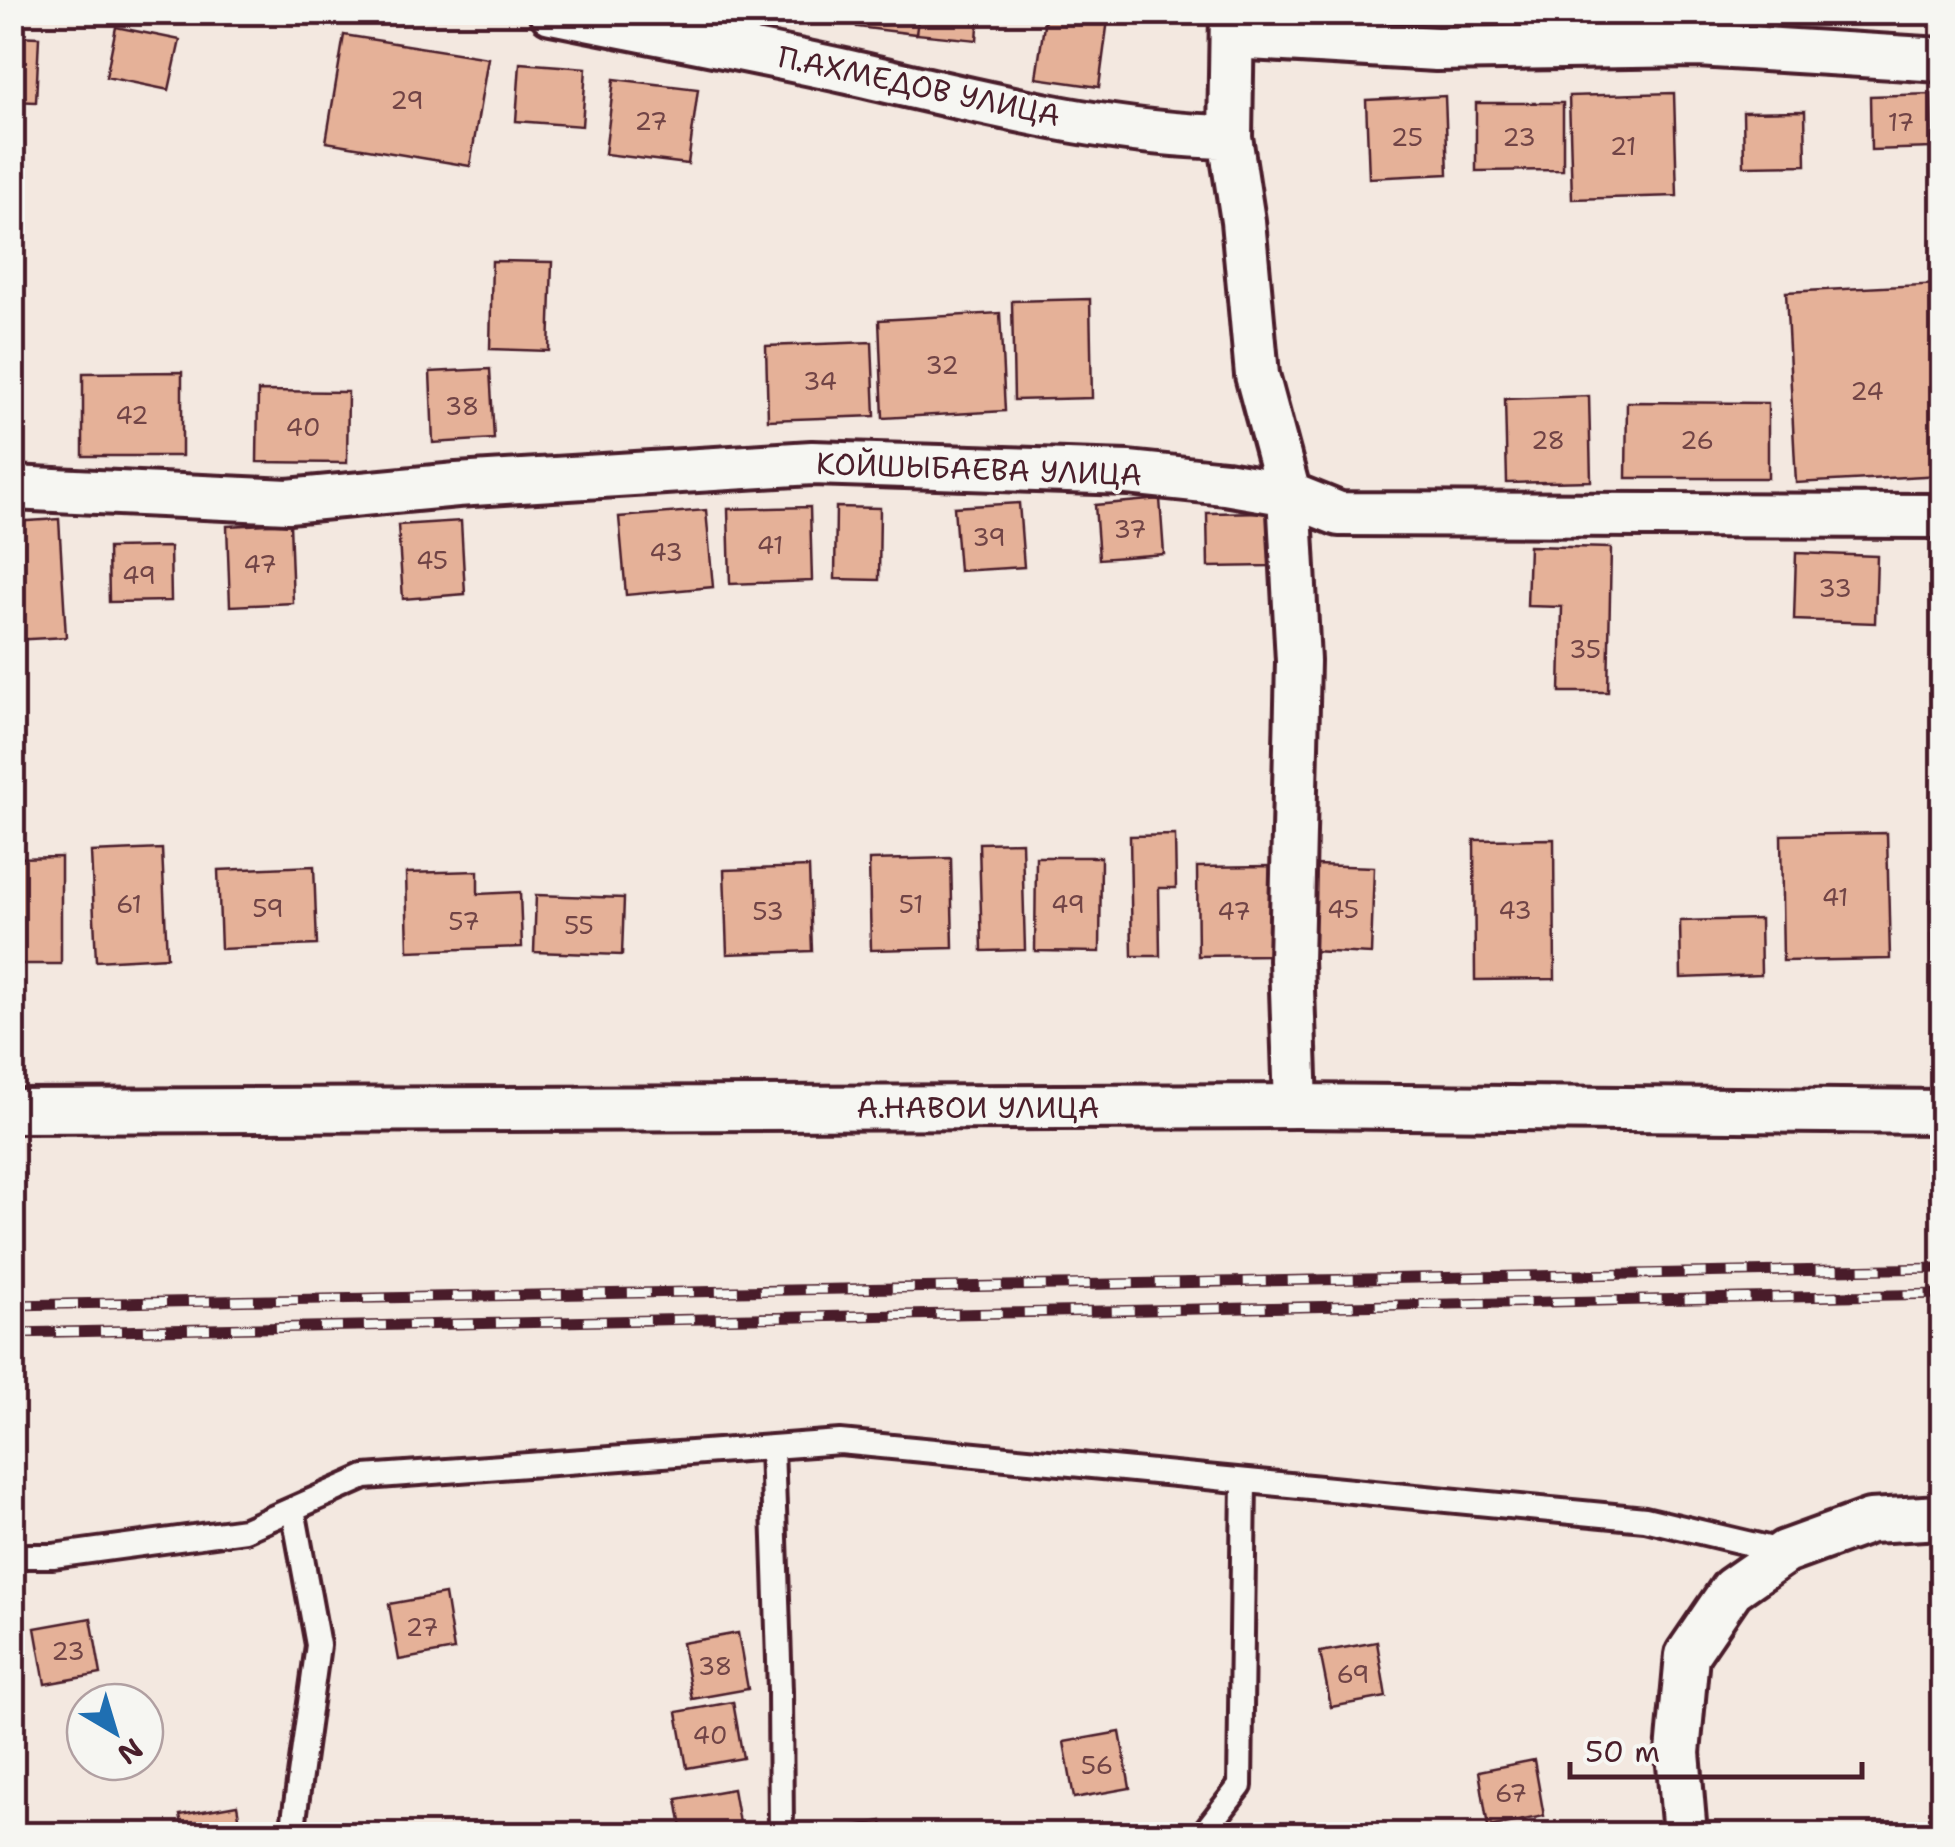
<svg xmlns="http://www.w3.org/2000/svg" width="1955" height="1847" font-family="'Shantell Sans',sans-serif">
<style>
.building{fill:#e5b198;stroke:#4a1f2b;stroke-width:2.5}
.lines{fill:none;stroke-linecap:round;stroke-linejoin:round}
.service-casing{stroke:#4a1f2b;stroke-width:30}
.minor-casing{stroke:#4a1f2b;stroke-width:50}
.service{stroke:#f6f6f2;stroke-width:22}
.minor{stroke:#f6f6f2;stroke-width:42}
.rail-casing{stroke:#4a1f2b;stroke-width:11}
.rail{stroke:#f6f6f2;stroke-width:8;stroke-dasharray:22;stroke-linecap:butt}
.labels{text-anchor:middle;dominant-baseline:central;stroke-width:8;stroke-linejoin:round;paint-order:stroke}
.number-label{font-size:25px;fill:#714446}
.street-label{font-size:30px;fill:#4a1f2b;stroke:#f6f6f2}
</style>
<rect width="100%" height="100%" fill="#f3e8e0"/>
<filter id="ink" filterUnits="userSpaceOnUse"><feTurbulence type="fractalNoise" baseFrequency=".01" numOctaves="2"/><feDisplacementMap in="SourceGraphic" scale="20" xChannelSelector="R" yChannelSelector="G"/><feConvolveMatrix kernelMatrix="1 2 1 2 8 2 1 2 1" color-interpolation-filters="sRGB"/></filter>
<g filter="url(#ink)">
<!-- building -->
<path class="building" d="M 858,12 L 919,12 L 916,34 L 857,27 Z
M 919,12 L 979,12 L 977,40 L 916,34 Z
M 1046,12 L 1109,12 L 1099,87 L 1036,78 Z
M 116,27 L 180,40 L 169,90 L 106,77 Z
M 344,35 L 488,58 L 470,166 L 326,142 Z
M 12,36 L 39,37 L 36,102 L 12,101 Z
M 520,63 L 586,68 L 582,126 L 516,121 Z
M 614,79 L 698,89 L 688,164 L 605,154 Z
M 1674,93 L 1677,196 L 1572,199 L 1569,96 Z
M 1931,94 L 1932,148 L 1871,150 L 1870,96 Z
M 1938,95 L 1942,95 L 1942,185 L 1938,185 Z
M 1445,96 L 1448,174 L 1369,178 L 1366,100 Z
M 1476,103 L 1563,103 L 1563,170 L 1476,171 Z
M 1805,111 L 1806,165 L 1744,166 L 1743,112 Z
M 492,261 L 552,262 L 549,351 L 490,349 Z
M 1941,284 L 1942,475 L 1796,483 L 1786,292 Z
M 1090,299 L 1092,398 L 1014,400 L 1012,301 Z
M 1000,313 L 1005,411 L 883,418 L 879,320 Z
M 872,342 L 875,416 L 768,420 L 766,346 Z
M 490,369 L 494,439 L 433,443 L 430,372 Z
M 182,372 L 182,456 L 83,456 L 83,373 Z
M 258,391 L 348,392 L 347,463 L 257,462 Z
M 1589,396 L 1591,481 L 1507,483 L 1505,399 Z
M 1627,402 L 1768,403 L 1768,478 L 1626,478 Z
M 1160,499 L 1164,554 L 1099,559 L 1095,505 Z
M 1019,503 L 1024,567 L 959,571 L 954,507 Z
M 810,507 L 812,581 L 730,584 L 728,509 Z
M 836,507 L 880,508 L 879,580 L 835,579 Z
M 706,510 L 713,587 L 626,595 L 619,517 Z
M 1269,512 L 1270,566 L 1208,567 L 1207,513 Z
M 59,519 L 66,637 L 12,640 L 12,522 Z
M 461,521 L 465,594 L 403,599 L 398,525 Z
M 290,523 L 293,603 L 230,606 L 227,526 Z
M 1529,546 L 1611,548 L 1608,692 L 1560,692 L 1562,607 L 1527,606 Z
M 170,547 L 171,601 L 109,602 L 108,548 Z
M 1796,553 L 1877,556 L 1875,623 L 1794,620 Z
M 1887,833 L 1890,959 L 1783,961 L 1781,835 Z
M 1175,835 L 1176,888 L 1159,888 L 1160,956 L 1132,956 L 1130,836 Z
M 1554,839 L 1555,979 L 1475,980 L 1474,840 Z
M 1022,842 L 1025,950 L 982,951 L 979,843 Z
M 162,849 L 167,957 L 96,961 L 91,852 Z
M 61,857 L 61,964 L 12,964 L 12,858 Z
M 1036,857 L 1101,857 L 1100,952 L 1035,951 Z
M 951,858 L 953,948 L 871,950 L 869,860 Z
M 1315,865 L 1374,867 L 1371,954 L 1311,951 Z
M 314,866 L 317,945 L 221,949 L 218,870 Z
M 1270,866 L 1271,955 L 1198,956 L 1197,867 Z
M 809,867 L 812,951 L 727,954 L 724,870 Z
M 478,871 L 478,894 L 520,892 L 522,947 L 408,951 L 406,873 Z
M 536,895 L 624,898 L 622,955 L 534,952 Z
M 1942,899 L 1942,979 L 1933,979 L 1930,900 Z
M 1760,919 L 1761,975 L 1681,978 L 1680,921 Z
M 445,1594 L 454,1650 L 399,1660 L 389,1604 Z
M 91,1618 L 101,1674 L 45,1684 L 35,1628 Z
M 738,1633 L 748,1689 L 692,1699 L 682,1643 Z
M 1377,1642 L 1386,1697 L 1331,1707 L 1320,1652 Z
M 733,1702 L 743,1758 L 687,1768 L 677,1712 Z
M 1120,1732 L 1130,1788 L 1074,1798 L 1064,1742 Z
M 1534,1760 L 1544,1816 L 1488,1827 L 1479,1771 Z
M 733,1789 L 741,1834 L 683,1834 L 677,1799 Z
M 237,1805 L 242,1834 L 184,1834 L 180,1815 Z
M 882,1821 L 884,1834 L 826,1834 L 826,1831 Z"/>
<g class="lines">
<!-- service casing -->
<g class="service-casing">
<path id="service" d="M 772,1447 L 780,1691 L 781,1834
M 12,1556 L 53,1556 L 245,1530 L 365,1477 L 840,1442 L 1645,1519 L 1785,1552
M 292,1834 L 318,1645 L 293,1509
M 1203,1834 L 1240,1786 L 1244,1481"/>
</g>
<!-- minor casing -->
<g class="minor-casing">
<path id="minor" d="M 551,12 C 650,32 750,50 849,72 C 974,100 1102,135 1230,137
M 1232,12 L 1230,137 L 1243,221 L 1257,375 L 1289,494 L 1298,661 L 1291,960 L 1296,1106
M 1232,37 L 1436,49 L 1698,45 L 1942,60
M 12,488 L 288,501 L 457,485 L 812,463 L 1128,473 L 1225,483 L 1289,494 L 1339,514 L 1942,516
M 12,1111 L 1296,1106 L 1942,1112
M 1685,1834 L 1678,1753 L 1687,1655 L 1732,1589 L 1785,1552 L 1870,1521 L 1942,1517"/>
</g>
<!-- service -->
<use href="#service" class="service"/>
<!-- minor -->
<use href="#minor" class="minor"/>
<!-- rail casing -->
<g class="rail-casing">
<path id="rail" d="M 12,1305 L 1942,1268
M 12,1333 L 1942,1294"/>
</g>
<!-- rail -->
<use href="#rail" class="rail"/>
</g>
</g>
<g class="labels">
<!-- number labels -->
<g class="number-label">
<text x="407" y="100">29</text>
<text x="651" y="121">27</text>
<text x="1901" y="122">17</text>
<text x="1407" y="137">25</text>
<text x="1519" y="137">23</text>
<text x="1623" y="146">21</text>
<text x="942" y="365">32</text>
<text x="820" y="381">34</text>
<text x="1867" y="391">24</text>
<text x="462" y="406">38</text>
<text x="132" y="415">42</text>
<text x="303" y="427">40</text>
<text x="1548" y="440">28</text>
<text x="1697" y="440">26</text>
<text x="1130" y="529">37</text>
<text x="989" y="537">39</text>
<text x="770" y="545">41</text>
<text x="666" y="552">43</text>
<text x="432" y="560">45</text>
<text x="260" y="564">47</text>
<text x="139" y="575">49</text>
<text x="1835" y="588">33</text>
<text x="1585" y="649">35</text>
<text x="1835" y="897">41</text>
<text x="129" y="904">61</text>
<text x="911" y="904">51</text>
<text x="1068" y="904">49</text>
<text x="268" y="908">59</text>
<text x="1343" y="909">45</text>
<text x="1515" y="910">43</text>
<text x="768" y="911">53</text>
<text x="1234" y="911">47</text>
<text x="464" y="921">57</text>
<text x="579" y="925">55</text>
<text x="422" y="1627">27</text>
<text x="68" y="1651">23</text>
<text x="715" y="1666">38</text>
<text x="1353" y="1674">69</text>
<text x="710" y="1735">40</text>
<text x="1097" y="1765">56</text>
<text x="1511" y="1793">67</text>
</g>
<!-- street labels -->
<g class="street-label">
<text transform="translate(919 86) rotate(12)">П.АХМЕДОВ УЛИЦА</text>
<text transform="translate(979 469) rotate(2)">КОЙШЫБАЕВА УЛИЦА</text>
<text x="978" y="1107">А.НАВОИ УЛИЦА</text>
</g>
</g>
<!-- margin -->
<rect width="1955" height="1847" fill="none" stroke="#f6f6f2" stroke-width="50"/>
<rect x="25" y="25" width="1905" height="1797" fill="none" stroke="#4a1f2b" stroke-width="4" filter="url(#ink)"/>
<!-- north arrow -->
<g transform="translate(115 1732) rotate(142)"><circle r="48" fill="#f6f6f2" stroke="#b1a0a2" stroke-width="2.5"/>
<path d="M0-8L18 38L0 25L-18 38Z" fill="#1f6fb2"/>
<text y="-15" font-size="28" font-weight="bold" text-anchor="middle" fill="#4a1f2b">N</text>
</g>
<!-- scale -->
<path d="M1570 1762v15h292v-15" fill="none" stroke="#4a1f2b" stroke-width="5"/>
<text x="1585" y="1762" font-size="30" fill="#4a1f2b" stroke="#f6f6f2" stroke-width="8" paint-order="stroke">50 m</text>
</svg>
